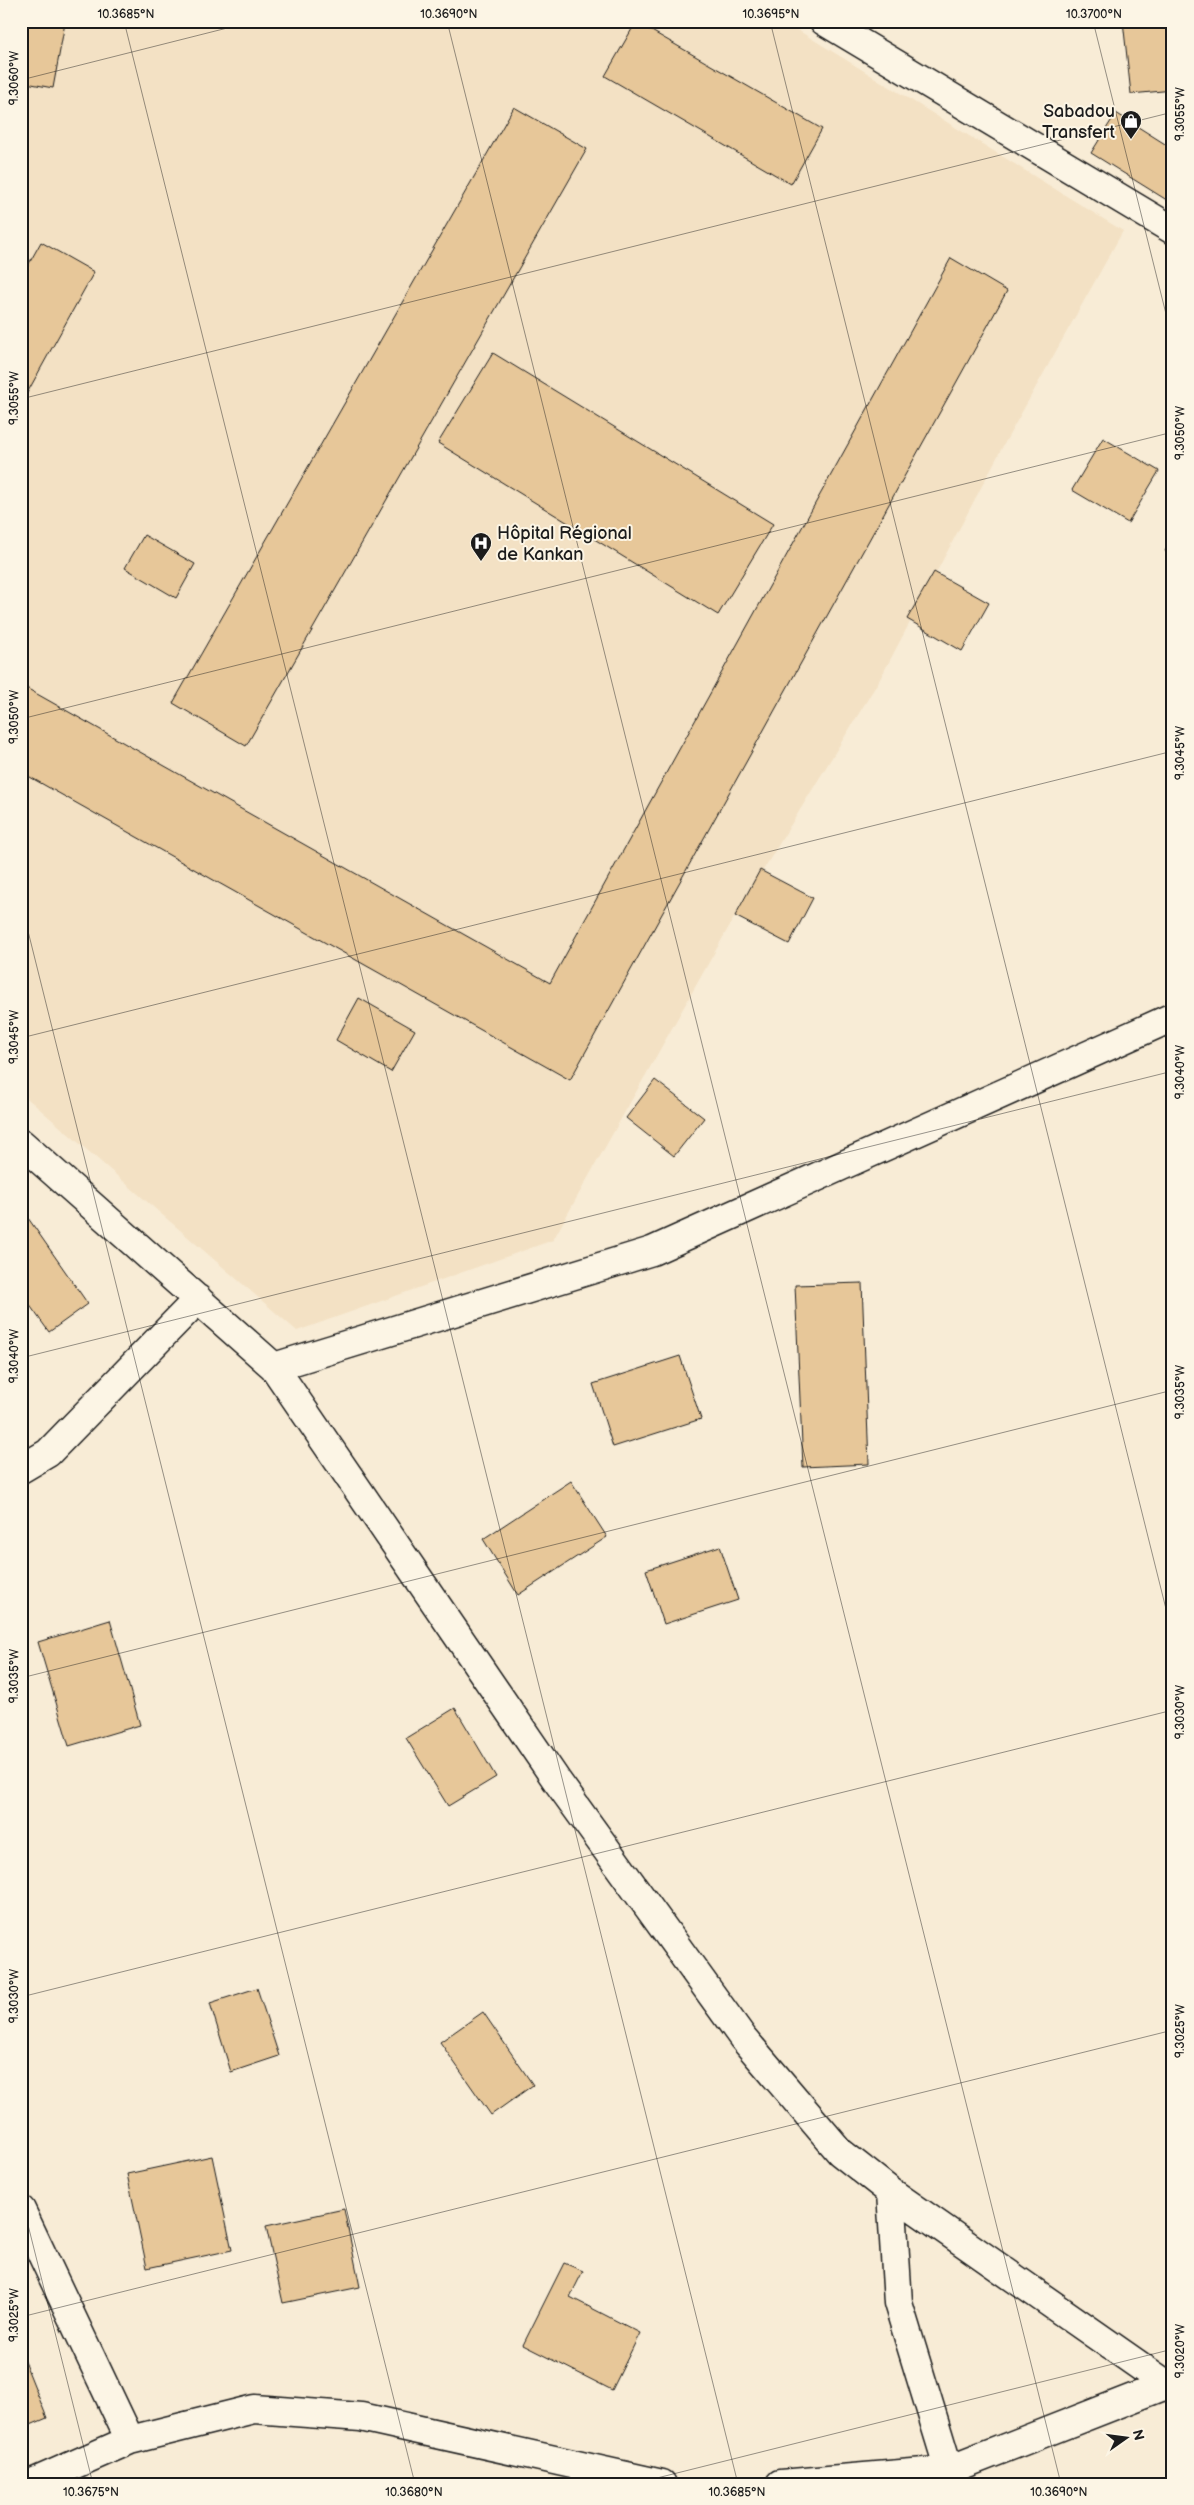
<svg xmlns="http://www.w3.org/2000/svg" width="1194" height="2505" font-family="'Balsamiq Sans',sans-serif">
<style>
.built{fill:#f3e1c4}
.building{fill:#e7c799;stroke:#1c1c1c}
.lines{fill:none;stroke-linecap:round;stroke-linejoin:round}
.minor-casing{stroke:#1c1c1c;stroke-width:31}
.tertiary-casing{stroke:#1c1c1c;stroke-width:31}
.minor{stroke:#fcf5e5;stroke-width:28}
.tertiary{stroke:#fcf5e5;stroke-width:28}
.ticks{fill:none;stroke:#1c1c1c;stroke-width:1;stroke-opacity:0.45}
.labels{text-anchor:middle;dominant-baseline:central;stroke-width:4;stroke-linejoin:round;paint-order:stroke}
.poi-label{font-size:18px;fill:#1c1c1c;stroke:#fcf5e5;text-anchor:end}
.neatline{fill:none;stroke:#1c1c1c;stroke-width:2}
.ticks-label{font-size:12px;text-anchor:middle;fill:#1c1c1c}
</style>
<rect width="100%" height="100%" fill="#f8ecd6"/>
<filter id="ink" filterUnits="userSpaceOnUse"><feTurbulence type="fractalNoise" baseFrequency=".02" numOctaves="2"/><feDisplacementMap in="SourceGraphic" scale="10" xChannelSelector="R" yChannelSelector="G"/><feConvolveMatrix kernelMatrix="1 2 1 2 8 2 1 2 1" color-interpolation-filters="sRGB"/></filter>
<g filter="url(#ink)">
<!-- built -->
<path class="built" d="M 21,21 L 783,21 L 1123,231 L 1003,446 L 880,679 L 735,916 L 553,1240 L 297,1331 L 21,1093 Z"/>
<!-- building -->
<path class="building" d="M 21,21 L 65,23 L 53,88 L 21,82 Z
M 1123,21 L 1173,21 L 1173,90 L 1131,94 Z
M 636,22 L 822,129 L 791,184 L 605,76 Z
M 514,107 L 587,149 L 246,746 L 173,703 Z
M 1116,113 L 1173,149 L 1173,198 L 1170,202 L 1091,153 Z
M 41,242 L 94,272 L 21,404 L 21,278 Z
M 951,258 L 1007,291 L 570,1080 L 21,772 L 21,685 L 550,983 Z
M 493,353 L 773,524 L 718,615 L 438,443 Z
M 1103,438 L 1159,471 L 1128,523 L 1072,490 Z
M 144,535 L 195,564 L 176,598 L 125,568 Z
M 1173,539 L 1173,557 L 1165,551 Z
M 934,572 L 989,603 L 962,651 L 907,619 Z
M 760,870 L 813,898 L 789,944 L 735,916 Z
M 359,998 L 415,1030 L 391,1072 L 336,1040 Z
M 655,1080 L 704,1118 L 674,1156 L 626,1118 Z
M 21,1208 L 88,1304 L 49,1332 L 21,1293 Z
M 862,1283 L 869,1464 L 803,1467 L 795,1285 Z
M 680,1356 L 701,1419 L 613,1447 L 593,1384 Z
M 571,1481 L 607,1537 L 518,1595 L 483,1539 Z
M 720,1546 L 738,1600 L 664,1624 L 646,1570 Z
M 110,1620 L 140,1725 L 69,1746 L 38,1642 Z
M 455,1708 L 496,1777 L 448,1806 L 406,1738 Z
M 257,1988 L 279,2056 L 231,2072 L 210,2003 Z
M 483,2012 L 533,2085 L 491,2115 L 440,2042 Z
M 212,2156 L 232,2250 L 147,2268 L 127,2174 Z
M 344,2209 L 360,2287 L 283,2303 L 266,2226 Z
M 564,2263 L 583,2271 L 570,2297 L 640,2333 L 612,2390 L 523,2345 Z
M 21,2353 L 47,2418 L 21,2429 Z"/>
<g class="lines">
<!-- minor casing -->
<g class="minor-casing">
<path id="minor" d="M 21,1143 L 274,1367 L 557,1781 L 743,2038 L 840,2152 L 891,2192 L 1173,2389
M 274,1367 L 652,1251 L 1173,1017
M 21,1469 L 48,1453 L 198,1299
M 891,2192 L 898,2303 L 949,2470 L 955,2484
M 21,2210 L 130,2440
M 30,2484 L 130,2440 L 254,2409 L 361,2417 L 662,2484
M 780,2484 L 949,2470 L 1166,2385"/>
</g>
<!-- tertiary casing -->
<g class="tertiary-casing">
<path id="tertiary" d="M 824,21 L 1173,230"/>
</g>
<!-- minor -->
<use href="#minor" class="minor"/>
<!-- tertiary -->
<use href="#tertiary" class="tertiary"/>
</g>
</g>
<!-- ticks -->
<path class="ticks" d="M 124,21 L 738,2484M 447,21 L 1061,2484M 770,21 L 1173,1637M 1093,21 L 1173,342M 21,80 L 255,21M 21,399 L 1173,112M 21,719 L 1173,432M 21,903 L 415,2484M 21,1038 L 1173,751M 21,1358 L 1173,1071M 21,1678 L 1173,1390M 21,1997 L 1173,1710M 21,2197 L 93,2484M 21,2317 L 1173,2030M 633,2484 L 1173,2349"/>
<!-- icons -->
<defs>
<g id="shop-pin" transform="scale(1.125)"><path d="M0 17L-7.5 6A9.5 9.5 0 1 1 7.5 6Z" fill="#1c1c1c" stroke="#fcf5e5"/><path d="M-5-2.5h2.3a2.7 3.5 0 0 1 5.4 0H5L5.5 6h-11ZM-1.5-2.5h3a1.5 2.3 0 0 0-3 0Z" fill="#fff"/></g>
<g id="hospital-pin" transform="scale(1.125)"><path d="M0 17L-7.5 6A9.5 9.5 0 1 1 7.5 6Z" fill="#1c1c1c" stroke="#fcf5e5"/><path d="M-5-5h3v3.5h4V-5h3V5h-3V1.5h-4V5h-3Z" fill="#fff"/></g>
</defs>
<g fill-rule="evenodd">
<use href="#shop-pin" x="1131" y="121"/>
<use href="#hospital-pin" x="481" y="543"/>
</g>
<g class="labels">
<!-- poi labels -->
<g class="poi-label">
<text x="1115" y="111">Sabadou<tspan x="1115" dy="21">Transfert</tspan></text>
<text x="497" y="533" text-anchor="start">Hôpital Régional<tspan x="497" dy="21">de Kankan</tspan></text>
</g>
</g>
<!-- margin -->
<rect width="1194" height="2505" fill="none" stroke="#fcf5e5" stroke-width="55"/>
<!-- north arrow -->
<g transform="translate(1126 2438) rotate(76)" stroke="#fcf5e5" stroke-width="4" paint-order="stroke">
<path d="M0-4L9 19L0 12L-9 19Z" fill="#1c1c1c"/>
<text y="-8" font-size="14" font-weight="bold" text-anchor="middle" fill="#1c1c1c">N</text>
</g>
<rect x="28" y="28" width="1138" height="2450" class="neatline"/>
<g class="ticks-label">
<text x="126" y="18">10.3685°N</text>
<text x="449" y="18">10.3690°N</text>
<text x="771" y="18">10.3695°N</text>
<text x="1094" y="18">10.3700°N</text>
<text transform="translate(14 78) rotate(-90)" y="4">9.3060°W</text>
<text transform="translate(1180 114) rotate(-90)" y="4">9.3055°W</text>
<text transform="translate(14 398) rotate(-90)" y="4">9.3055°W</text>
<text transform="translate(1180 433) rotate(-90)" y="4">9.3050°W</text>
<text transform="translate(14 717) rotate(-90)" y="4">9.3050°W</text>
<text transform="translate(1180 753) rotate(-90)" y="4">9.3045°W</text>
<text transform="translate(14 1037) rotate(-90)" y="4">9.3045°W</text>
<text transform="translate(1180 1072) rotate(-90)" y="4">9.3040°W</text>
<text transform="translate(14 1356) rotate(-90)" y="4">9.3040°W</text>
<text transform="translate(1180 1392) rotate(-90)" y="4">9.3035°W</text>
<text transform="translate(14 1676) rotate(-90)" y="4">9.3035°W</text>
<text transform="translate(1180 1712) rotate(-90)" y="4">9.3030°W</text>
<text transform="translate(14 1996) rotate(-90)" y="4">9.3030°W</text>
<text transform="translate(1180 2031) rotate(-90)" y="4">9.3025°W</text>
<text transform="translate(14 2315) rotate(-90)" y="4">9.3025°W</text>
<text transform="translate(1180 2351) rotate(-90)" y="4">9.3020°W</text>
<text x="91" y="2496">10.3675°N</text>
<text x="414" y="2496">10.3680°N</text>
<text x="737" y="2496">10.3685°N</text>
<text x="1059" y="2496">10.3690°N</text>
</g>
</svg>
